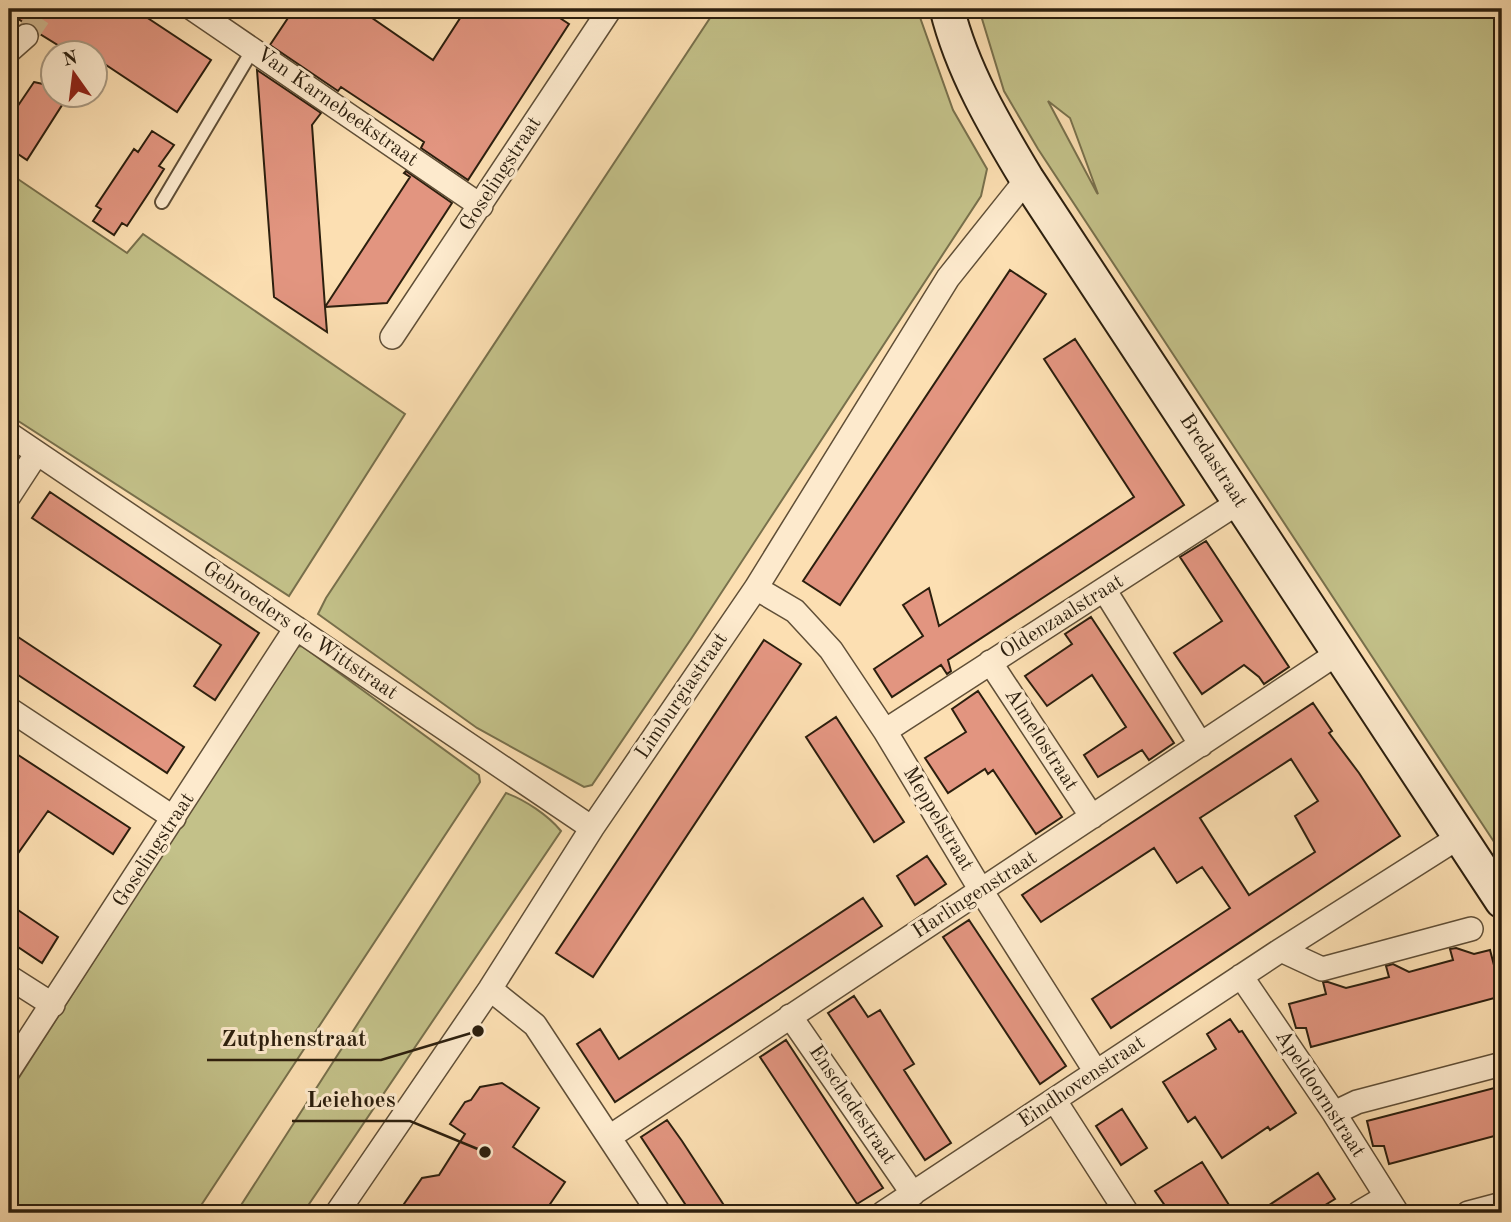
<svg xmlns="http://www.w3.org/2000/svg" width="1511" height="1222" font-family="'Old Standard TT',serif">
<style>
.green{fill:#c3c189;stroke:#78704c;stroke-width:2;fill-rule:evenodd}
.building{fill:#e29580;stroke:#2c1f0e;stroke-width:2;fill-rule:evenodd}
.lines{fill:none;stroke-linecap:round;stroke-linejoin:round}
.street-tunnel{stroke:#d2b991;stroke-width:23;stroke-dasharray:23 11;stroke-linecap:butt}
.lane-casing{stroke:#604f37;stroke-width:16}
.street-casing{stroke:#604f37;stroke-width:26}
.secondary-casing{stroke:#2c1f0e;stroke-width:37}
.lane{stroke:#fdeacd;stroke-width:12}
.street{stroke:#fdeacd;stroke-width:23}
.secondary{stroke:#fdeacd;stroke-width:33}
.labels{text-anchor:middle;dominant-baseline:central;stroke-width:6;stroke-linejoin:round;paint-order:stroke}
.street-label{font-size:21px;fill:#2c1f0e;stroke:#fdeacd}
.leader{fill:none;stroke:#2c1f0e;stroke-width:2.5}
.callout-dot{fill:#2c1f0e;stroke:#fdeacd;stroke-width:2.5}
.callout-label{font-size:23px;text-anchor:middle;font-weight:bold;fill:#2c1f0e;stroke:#fdeacd;stroke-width:6;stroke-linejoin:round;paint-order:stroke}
</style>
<rect width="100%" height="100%" fill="#fcdfb2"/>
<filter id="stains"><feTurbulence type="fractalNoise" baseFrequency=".00286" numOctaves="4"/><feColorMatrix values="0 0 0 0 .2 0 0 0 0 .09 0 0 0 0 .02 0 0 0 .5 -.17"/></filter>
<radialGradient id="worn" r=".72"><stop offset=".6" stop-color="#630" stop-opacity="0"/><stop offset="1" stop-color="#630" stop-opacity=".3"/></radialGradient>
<!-- green -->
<path class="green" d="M 716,9 L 917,9 L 953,110 L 987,169 L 981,196 L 691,639 L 592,785 L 584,787 L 477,728 L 318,614 L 326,598 Z
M 979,9 L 1502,9 L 1502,854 L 1038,149 L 1004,91 ZM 1048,101 L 1070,118 L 1098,194 L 1097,193 Z
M 9,173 L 127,253 L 143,234 L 405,414 L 289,596 L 9,415 Z
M 302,646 L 479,775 L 480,782 L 196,1213 L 9,1213 L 9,1093 L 295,647 Z
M 506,793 C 525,800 548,815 561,831 L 303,1213 L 236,1213 Z"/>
<!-- building -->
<path class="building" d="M 9,9 L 134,9 L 211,60 L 177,112 L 94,57 L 94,52 L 69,52 L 40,34 L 37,27 L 31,23 L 23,22 L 9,13 Z
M 294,9 L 359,9 L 433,60 L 466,9 L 546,9 L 569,24 L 468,180 L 421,148 L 424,142 L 341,87 L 338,91 L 270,45 Z
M 257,70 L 321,113 L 312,125 L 325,307 L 410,177 L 404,173 L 406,171 L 452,203 L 387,303 L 325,307 L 327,332 L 274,297 Z
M 34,82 L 52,86 L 52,95 L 64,102 L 27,160 L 9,148 L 9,119 Z
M 152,131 L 174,145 L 159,166 L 164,169 L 152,188 L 127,226 L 122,223 L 114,235 L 93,221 L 101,209 L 96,206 L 134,149 L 138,152 Z
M 1010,270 L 1046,294 L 840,605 L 803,581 Z
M 1075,339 L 1184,505 L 948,660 L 951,671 L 947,674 L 941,665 L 892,697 L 874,669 L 923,636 L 903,605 L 929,588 L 939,626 L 1134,497 L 1044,359 Z
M 50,492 L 259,633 L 215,700 L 194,686 L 221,645 L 32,518 Z
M 1206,541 L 1289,667 L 1264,684 L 1259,677 L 1244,665 L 1202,694 L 1174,653 L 1222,621 L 1180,557 Z
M 1091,617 L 1174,743 L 1149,760 L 1142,750 L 1098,777 L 1084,755 L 1126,727 L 1092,675 L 1047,706 L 1025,676 L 1072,644 L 1065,634 Z
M 9,631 L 184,747 L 167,773 L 9,669 Z
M 764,640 L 801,664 L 593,977 L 556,953 Z
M 978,691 L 1062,817 L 1036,834 L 993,770 L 988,774 L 985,769 L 948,793 L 925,758 L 966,732 L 952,709 Z
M 1313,703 L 1332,731 L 1329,733 L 1359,773 L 1400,836 L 1111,1028 L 1092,999 L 1230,908 L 1202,867 L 1177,883 L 1154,848 L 1041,922 L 1022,895 ZM 1291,759 L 1318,801 L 1295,816 L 1315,852 L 1249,895 L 1200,818 Z
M 836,717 L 904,822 L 874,842 L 806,737 Z
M 9,749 L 130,828 L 113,854 L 48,811 L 9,866 Z
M 927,856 L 946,884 L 915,905 L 897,876 Z
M 863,898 L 882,926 L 615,1102 L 577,1044 L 600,1029 L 619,1059 Z
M 9,904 L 58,937 L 42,963 L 9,941 Z
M 969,920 L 1066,1066 L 1040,1084 L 943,937 Z
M 1456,948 L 1474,954 L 1490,950 L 1495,969 L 1499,969 L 1502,981 L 1502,996 L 1311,1047 L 1306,1028 L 1296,1028 L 1289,1004 L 1326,994 L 1323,982 L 1328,982 L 1346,988 L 1362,984 L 1389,977 L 1386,966 L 1393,964 L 1409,972 L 1453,960 L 1450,949 Z
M 854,996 L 868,1017 L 880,1010 L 914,1064 L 904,1070 L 951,1143 L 925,1160 L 828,1013 Z
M 1230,1019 L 1239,1032 L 1242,1031 L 1296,1113 L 1270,1130 L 1268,1127 L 1222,1158 L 1195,1117 L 1188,1122 L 1163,1082 L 1216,1049 L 1207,1034 Z
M 786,1040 L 883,1188 L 857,1204 L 760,1057 Z
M 502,1083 L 539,1108 L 513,1147 L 565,1182 L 544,1213 L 418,1213 L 404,1204 L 422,1178 L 439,1175 L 465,1134 L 450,1124 L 465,1102 L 471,1100 L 480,1087 Z
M 1502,1086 L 1502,1134 L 1389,1164 L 1384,1146 L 1373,1146 L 1367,1121 Z
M 1122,1109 L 1147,1148 L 1121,1165 L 1096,1126 Z
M 667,1120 L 682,1141 L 729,1213 L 691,1213 L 641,1137 Z
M 1202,1162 L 1234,1213 L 1170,1213 L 1155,1191 Z
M 1318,1173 L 1335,1199 L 1312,1213 L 1257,1213 Z"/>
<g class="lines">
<!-- street-tunnel -->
<path class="street-tunnel" d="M 26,36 L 44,9"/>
<!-- lane casing -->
<g class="lane-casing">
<path id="lane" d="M 162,202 L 253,49"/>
</g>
<!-- street casing -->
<g class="street-casing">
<path id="street" d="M 193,9 L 481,206
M 9,51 L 26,36
M 392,337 L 610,9
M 9,434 L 592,828
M 9,496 L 37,453
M 756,588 L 795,611 L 831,650 L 885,731 L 982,892 L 1096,1072
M 1105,591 L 1201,745
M 990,662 L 1092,817
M 9,709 L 174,818
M 885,731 L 1239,502
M 1281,950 L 1322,969 L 1471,929
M 1241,976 L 1334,1113 L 1397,1213
M 9,977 L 53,1005
M 490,989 L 535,1025 L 659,1213
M 790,1016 L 913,1194
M 9,1070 L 296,628
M 1055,1101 L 1127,1213
M 1334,1113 L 1357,1102 L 1502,1064
M 611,1136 L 1338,653
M 337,1213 L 490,989 L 592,828 L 756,588 L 948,278 L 1027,179
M 883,1213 L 1281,950 L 1459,837
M 1359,1213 L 1386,1197
M 1468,1213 L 1502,1204"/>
</g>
<!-- secondary casing -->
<g class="secondary-casing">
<path id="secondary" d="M 947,9 C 962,70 995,126 1027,179 L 1502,901"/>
</g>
<!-- lane -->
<use href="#lane" class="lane"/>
<!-- street -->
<use href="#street" class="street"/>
<!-- secondary -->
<use href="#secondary" class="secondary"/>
</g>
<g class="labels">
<!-- street labels -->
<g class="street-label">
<text transform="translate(337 107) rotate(35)">Van Karnebeekstraat</text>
<text transform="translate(501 174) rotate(-57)">Goselingstraat</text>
<text transform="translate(1213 461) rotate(57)">Bredastraat</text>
<text transform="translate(1062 617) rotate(-32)">Oldenzaalstraat</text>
<text transform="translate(300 631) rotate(34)">Gebroeders de Wittstraat</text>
<text transform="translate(682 696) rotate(-56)">Limburgiastraat</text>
<text transform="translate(1041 740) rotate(57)">Almelostraat</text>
<text transform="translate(938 819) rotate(59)">Meppelstraat</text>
<text transform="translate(154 850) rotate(-57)">Goselingstraat</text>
<text transform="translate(975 895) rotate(-33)">Harlingenstraat</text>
<text transform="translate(1082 1082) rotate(-34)">Eindhovenstraat</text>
<text transform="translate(1320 1094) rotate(57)">Apeldoornstraat</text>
<text transform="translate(852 1105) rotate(56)">Enschedestraat</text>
</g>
</g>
<!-- callouts -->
<path class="leader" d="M478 1031L381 1060H207M485 1152L410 1121H292"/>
<g class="callout-dot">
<circle cx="478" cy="1031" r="7"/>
<circle cx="485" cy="1152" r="7"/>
</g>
<g class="callout-label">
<text x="294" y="1046">Zutphenstraat</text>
<text x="351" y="1107">Leiehoes</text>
</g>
<!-- margin -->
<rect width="1511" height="1222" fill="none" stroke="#fcdfb2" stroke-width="35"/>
<rect x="10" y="10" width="1490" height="1201" fill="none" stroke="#2c1f0e" stroke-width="3.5"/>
<rect x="18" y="18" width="1476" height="1187" fill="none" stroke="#2c1f0e" stroke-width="2"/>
<!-- north arrow -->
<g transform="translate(74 74) rotate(346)"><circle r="33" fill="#fdeacd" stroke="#a99981" stroke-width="2"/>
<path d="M0-5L12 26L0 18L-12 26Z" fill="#8f2418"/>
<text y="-10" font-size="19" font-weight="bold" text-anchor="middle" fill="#2c1f0e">N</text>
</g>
<rect width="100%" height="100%" filter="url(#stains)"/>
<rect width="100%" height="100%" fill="url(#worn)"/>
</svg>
